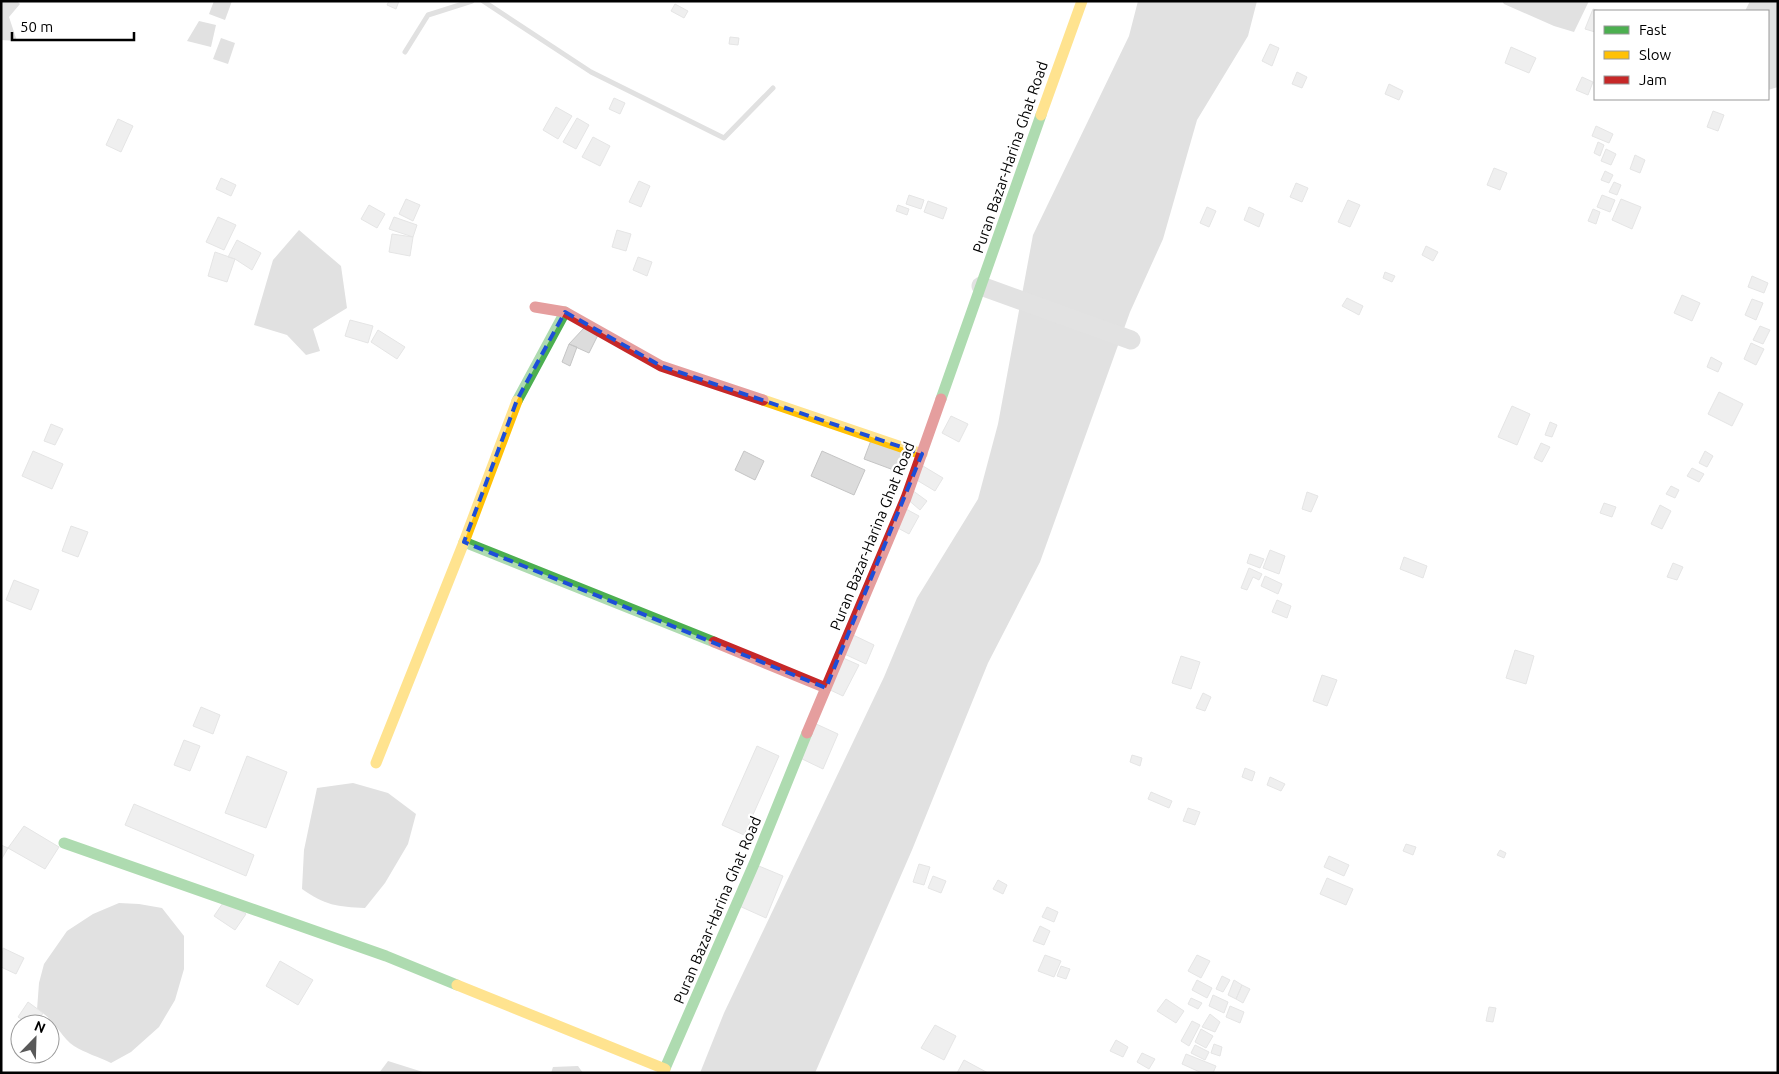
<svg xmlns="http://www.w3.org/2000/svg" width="1779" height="1074" font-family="Ubuntu,sans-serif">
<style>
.water{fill:#bcbcbc}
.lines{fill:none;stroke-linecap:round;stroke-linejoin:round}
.stream{stroke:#bcbcbc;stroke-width:5}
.building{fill:#dcdcdc;stroke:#c5c5c5}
.street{stroke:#bebebe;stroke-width:19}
.fast{stroke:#4caf50;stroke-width:11}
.slow{stroke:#ffc107;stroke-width:11}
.jam{stroke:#c62828;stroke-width:11}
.marked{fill:none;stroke:#1d4ed8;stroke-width:4;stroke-dasharray:10 6;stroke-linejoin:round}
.labels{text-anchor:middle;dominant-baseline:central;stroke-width:4.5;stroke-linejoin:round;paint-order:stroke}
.street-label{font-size:15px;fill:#000;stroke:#fff}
</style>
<rect width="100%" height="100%" fill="#fff"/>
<!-- water -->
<path class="water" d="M 1,1 L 17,1 L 20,4 L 9,17 L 17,41 L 1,40 Z
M 214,1 L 232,1 L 225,20 L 209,14 Z
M 1138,1 L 1257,1 L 1248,36 L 1197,120 L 1163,239 L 1130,312 L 1040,562 L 988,663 L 912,850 L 815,1073 L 700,1073 L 724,1013 L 884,677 L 917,598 L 978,499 L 998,424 L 1033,235 L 1129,36 Z
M 1502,1 L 1589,1 L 1574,32 L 1554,26 L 1504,4 Z
M 1750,1 L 1778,1 L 1778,87 L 1768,90 L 1768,11 L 1745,11 Z
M 199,21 L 216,25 L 211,47 L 187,41 Z
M 221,38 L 235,43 L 228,64 L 213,59 Z
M 299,230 L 341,266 L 347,308 L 313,329 L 320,351 L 306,355 L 287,335 L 254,325 L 273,260 Z
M 353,783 L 388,793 L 416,814 L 408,844 L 385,883 L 365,908 C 338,907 324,905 302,889 L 304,850 L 317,788 Z
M 119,903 L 139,904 L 162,908 L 184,936 L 184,969 L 175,1000 L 159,1027 L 131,1052 L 111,1063 C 99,1057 85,1053 74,1046 C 60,1037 55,1018 37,1010 L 39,983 L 44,964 L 67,931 L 93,914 Z
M 388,1061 L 426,1073 L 379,1073 Z
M 578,1066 L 583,1073 L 551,1073 L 553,1067 Z"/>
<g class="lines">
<!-- stream -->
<path class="stream" d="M 483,1 L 591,72 L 724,138 L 773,88
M 405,52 L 428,15 L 472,1"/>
</g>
<!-- building -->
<path class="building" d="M 389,1 L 399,1 L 396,9 L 387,5 Z
M 675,4 L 688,11 L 684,18 L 671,11 Z
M 1593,9 L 1600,11 L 1595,11 L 1595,32 L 1585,29 Z
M 730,37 L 739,38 L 738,45 L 729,44 Z
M 1270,44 L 1279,48 L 1272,66 L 1262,61 Z
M 1511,47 L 1536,58 L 1529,73 L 1505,63 Z
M 1297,72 L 1307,77 L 1302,88 L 1292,84 Z
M 1582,77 L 1593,82 L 1588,95 L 1576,90 Z
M 1389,84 L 1403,91 L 1399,100 L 1385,94 Z
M 614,98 L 625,103 L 620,114 L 609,109 Z
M 556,107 L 572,116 L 558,139 L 543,130 Z
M 1713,111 L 1724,115 L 1718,131 L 1707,127 Z
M 577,118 L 589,125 L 576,149 L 563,142 Z
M 118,119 L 133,126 L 121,152 L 106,145 Z
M 1596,126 L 1613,134 L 1609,143 L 1592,136 Z
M 593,137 L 610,146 L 600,166 L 582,157 Z
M 1598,142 L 1604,145 L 1600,156 L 1594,153 Z
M 1606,149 L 1616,154 L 1611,165 L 1601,161 Z
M 1635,155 L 1645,160 L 1640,173 L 1630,169 Z
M 1494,168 L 1507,173 L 1500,190 L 1487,185 Z
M 1605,171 L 1613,175 L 1609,183 L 1601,180 Z
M 221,178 L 236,185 L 231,196 L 216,189 Z
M 639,181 L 650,186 L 641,207 L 629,202 Z
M 1614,182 L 1621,185 L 1617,195 L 1609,192 Z
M 1296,183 L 1308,188 L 1302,202 L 1290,197 Z
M 909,195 L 924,200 L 921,209 L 906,204 Z
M 1602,195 L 1615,200 L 1610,212 L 1597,207 Z
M 406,199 L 420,205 L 413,221 L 399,214 Z
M 1621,199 L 1641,207 L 1632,229 L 1612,220 Z
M 1348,200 L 1360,205 L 1350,227 L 1338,222 Z
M 928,201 L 947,208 L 943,219 L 924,212 Z
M 369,205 L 385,214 L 377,228 L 361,219 Z
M 898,205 L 909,209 L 907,215 L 896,211 Z
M 1207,207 L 1216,211 L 1209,227 L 1200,223 Z
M 1249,207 L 1264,214 L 1259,227 L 1244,220 Z
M 1593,209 L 1600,212 L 1596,224 L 1588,221 Z
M 218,217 L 236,225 L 224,250 L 206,242 Z
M 394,217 L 417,225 L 413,237 L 389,229 Z
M 617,230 L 631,234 L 626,251 L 612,247 Z
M 392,234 L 413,237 L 410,256 L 389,252 Z
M 237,240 L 261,253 L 252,270 L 235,259 L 228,257 Z
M 1426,246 L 1438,252 L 1433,261 L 1422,255 Z
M 215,252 L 235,259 L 227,282 L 208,276 Z
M 638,257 L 652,262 L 647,276 L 633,270 Z
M 1385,272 L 1395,276 L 1392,282 L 1383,278 Z
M 1752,276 L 1768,283 L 1764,293 L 1748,287 Z
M 1682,295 L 1700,303 L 1692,321 L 1674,313 Z
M 1347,298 L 1363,306 L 1359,315 L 1342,306 Z
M 1752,299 L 1763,303 L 1756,320 L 1745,315 Z
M 350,320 L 373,326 L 368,343 L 345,336 Z
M 1760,326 L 1770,330 L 1763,344 L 1753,340 Z
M 584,328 L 598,335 L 589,353 L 569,344 Z
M 378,330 L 405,347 L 397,359 L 371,342 Z
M 1751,343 L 1764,349 L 1756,365 L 1744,359 Z
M 569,344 L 577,347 L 570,366 L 562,362 Z
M 1711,357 L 1722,363 L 1718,372 L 1707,367 Z
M 1719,392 L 1743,404 L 1732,426 L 1708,414 Z
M 1512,406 L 1530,414 L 1517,445 L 1498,437 Z
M 951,416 L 968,424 L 959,442 L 942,433 Z
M 1550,422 L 1557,425 L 1552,437 L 1545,435 Z
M 51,424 L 63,429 L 55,445 L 44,441 Z
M 873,435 L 910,454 L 899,472 L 864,459 Z
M 1541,443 L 1550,447 L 1542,462 L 1534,458 Z
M 33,451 L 63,464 L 52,489 L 22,476 Z
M 744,451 L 764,461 L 755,480 L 735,470 Z
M 822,451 L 865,470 L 854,495 L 811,476 Z
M 1705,451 L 1713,456 L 1707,467 L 1699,463 Z
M 923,466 L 943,478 L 935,491 L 915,479 Z
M 1692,468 L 1704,474 L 1699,482 L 1687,476 Z
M 1671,486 L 1679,490 L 1675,498 L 1666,494 Z
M 912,490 L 927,501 L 920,510 L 906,498 Z
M 1307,492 L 1318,496 L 1311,512 L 1302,509 Z
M 1604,503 L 1616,507 L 1612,517 L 1600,513 Z
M 1660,505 L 1671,511 L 1662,529 L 1651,524 Z
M 906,509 L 919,516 L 909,534 L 896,527 Z
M 71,526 L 88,532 L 78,557 L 62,551 Z
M 1270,550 L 1285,556 L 1279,574 L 1263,568 Z
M 1250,554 L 1264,559 L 1260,568 L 1247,563 Z
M 1404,557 L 1427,566 L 1423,578 L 1400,569 Z
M 1673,563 L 1683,567 L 1677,580 L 1667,577 Z
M 1249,568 L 1262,574 L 1259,580 L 1253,577 L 1247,590 L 1241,588 Z
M 1265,576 L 1282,584 L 1278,594 L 1261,586 Z
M 14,580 L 39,590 L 31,610 L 6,600 Z
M 1277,600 L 1291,606 L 1287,618 L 1272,612 Z
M 849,633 L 874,645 L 866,664 L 840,652 Z
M 1515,650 L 1534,656 L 1526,684 L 1506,678 Z
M 1181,656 L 1200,662 L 1191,689 L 1172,683 Z
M 841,657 L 859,665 L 843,696 L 826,688 Z
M 1322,675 L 1337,680 L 1327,706 L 1313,701 Z
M 1203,693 L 1211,697 L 1205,711 L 1196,708 Z
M 201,707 L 220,715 L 213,734 L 193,726 Z
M 814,723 L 838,734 L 823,769 L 798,757 Z
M 184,740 L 200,746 L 190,771 L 174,765 Z
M 757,746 L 779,756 L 744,835 L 722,825 Z
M 1132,755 L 1142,758 L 1140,766 L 1130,762 Z
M 247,756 L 287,772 L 266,828 L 225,813 Z
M 1245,768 L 1255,772 L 1252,781 L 1242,777 Z
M 1270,777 L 1285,784 L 1281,791 L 1267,785 Z
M 1151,792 L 1172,801 L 1169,808 L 1148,799 Z
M 134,804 L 254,855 L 246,876 L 125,825 Z
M 1188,808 L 1200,812 L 1195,825 L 1183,821 Z
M 24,826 L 59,847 L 45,869 L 8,848 Z
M 1406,844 L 1416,847 L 1413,855 L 1403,851 Z
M 1,845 L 8,848 L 1,860 Z
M 1500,850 L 1506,853 L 1504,858 L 1497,855 Z
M 1329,856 L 1349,865 L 1344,876 L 1324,867 Z
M 754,864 L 783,876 L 766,918 L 737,905 Z
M 919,864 L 930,867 L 924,885 L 913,882 Z
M 933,876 L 946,881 L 941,893 L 928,888 Z
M 1327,878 L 1353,889 L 1346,905 L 1320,894 Z
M 998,880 L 1007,885 L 1003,894 L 993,889 Z
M 225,900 L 246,914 L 235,930 L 214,916 Z
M 1047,907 L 1058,912 L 1054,922 L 1042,917 Z
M 1040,926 L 1050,931 L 1044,945 L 1033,941 Z
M 3,948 L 24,958 L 16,974 L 1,967 Z
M 1045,955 L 1061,961 L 1054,977 L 1038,971 Z
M 1197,955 L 1210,961 L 1201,978 L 1188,971 Z
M 280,961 L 313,980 L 298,1005 L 266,986 Z
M 1061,966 L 1070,969 L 1066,979 L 1057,976 Z
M 1222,976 L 1230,980 L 1223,992 L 1216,989 Z
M 1197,980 L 1212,988 L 1207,998 L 1192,990 Z
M 1234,980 L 1242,985 L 1236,999 L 1228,995 Z
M 1242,985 L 1250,989 L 1243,1003 L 1236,999 Z
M 1213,995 L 1228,1002 L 1224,1013 L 1209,1006 Z
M 1191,998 L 1202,1003 L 1198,1009 L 1188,1004 Z
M 1166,999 L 1184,1011 L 1176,1023 L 1157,1011 Z
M 28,1002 L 43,1013 L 36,1024 L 29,1024 L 18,1017 Z
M 1230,1006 L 1244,1012 L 1240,1023 L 1226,1017 Z
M 1489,1007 L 1496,1008 L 1493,1022 L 1486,1021 Z
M 1210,1014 L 1220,1022 L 1215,1032 L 1202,1027 Z
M 1192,1021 L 1200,1025 L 1189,1046 L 1181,1041 Z
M 935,1025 L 956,1036 L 944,1060 L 921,1048 Z
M 1201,1029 L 1213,1036 L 1206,1048 L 1195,1042 Z
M 1116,1040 L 1128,1047 L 1123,1057 L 1110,1051 Z
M 1214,1044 L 1222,1047 L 1220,1056 L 1211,1053 Z
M 1195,1045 L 1209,1052 L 1205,1060 L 1191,1053 Z
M 1142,1053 L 1155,1059 L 1149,1069 L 1137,1062 Z
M 1186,1054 L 1216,1066 L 1213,1073 L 1202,1073 L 1182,1064 Z
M 964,1060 L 988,1073 L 957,1073 Z"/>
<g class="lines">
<!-- street -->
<path class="street" d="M 981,286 L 1131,340"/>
<!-- fast -->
<path class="fast" d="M 941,399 L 1041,115
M 517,401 L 565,312
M 464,542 L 714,642
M 64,843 L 386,956 L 457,985
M 663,1073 L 754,864 L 807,733"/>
<!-- slow -->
<path class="slow" d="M 1041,115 L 1082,1
M 763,400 L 922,454
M 376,763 L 464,542 L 517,401
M 457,985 L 665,1069"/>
<!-- jam -->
<path class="jam" d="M 535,307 L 565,312 L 661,366 L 763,400
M 714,642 L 826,688
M 807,733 L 906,498 L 941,399"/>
</g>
<!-- marked area -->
<path d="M0 0H1779V1074H0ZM 565,312 L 661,366 L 922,454 L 826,688 L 464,542 L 517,400 Z" fill="#fff" fill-opacity=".55" fill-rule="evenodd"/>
<path class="marked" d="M 565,312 L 661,366 L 922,454 L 826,688 L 464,542 L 517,400 Z"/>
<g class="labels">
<!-- street labels -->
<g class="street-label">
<text transform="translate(1010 157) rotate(-71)">Puran Bazar-Harina Ghat Road</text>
<text transform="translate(872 536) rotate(-68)">Puran Bazar-Harina Ghat Road</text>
<text transform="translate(717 910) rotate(-67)">Puran Bazar-Harina Ghat Road</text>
</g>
</g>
<!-- border -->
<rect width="1779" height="1074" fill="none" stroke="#000000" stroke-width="5"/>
<!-- legend -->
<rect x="1594" y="10" width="175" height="90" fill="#ffffff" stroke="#999999"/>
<rect x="1604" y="26" width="25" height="8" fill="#4caf50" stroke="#999999"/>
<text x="1639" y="35" font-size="15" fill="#000000">Fast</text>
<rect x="1604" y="51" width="25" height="8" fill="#ffc107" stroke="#999999"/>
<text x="1639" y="60" font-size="15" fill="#000000">Slow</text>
<rect x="1604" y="76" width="25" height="8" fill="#c62828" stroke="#999999"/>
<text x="1639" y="85" font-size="15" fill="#000000">Jam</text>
<!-- north arrow -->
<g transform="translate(35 1039) rotate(23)"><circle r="24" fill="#ffffff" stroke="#999999"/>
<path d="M0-4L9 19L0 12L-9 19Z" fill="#595959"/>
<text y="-8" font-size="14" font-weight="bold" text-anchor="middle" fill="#000000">N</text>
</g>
<!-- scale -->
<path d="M12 32v8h122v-8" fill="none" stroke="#000000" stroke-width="2.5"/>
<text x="20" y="32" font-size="15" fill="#000000" stroke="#ffffff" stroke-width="4" paint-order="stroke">50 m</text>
</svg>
